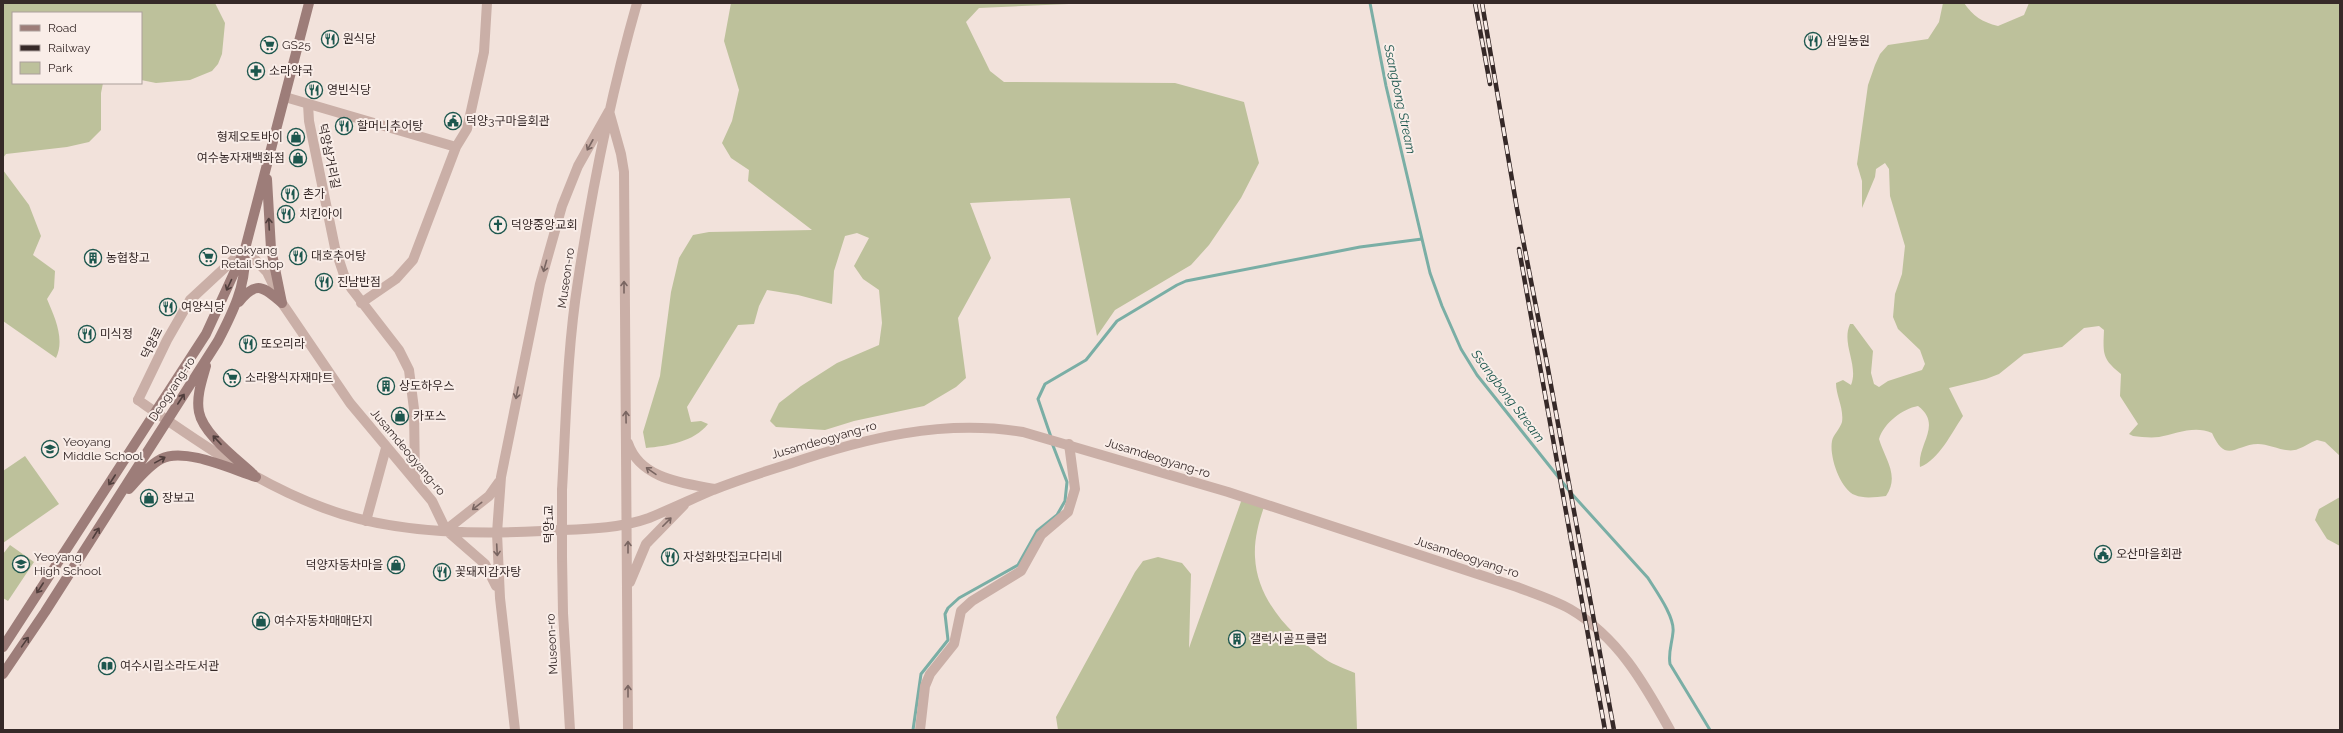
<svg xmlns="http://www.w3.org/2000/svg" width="2343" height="733" font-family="Raleway,'Noto Sans KR',sans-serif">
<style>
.green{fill:#bdc19b}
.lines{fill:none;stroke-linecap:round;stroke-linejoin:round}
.stream{stroke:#7aaea5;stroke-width:3}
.minor{stroke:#caafa7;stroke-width:10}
.tertiary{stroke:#caafa7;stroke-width:10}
.secondary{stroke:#9d7d79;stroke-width:10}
.rail-casing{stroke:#362928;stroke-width:4.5}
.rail{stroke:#f9ede8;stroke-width:3;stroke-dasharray:9;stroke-linecap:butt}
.tertiary-bridge{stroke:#caafa7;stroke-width:10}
.oneway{stroke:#796561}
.oneway2{stroke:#503e3c}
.labels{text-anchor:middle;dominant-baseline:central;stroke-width:4;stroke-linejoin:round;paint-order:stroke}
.poi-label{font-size:12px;fill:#362928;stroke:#f9ede8;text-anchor:start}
.street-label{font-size:12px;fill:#362928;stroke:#f9ede8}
.water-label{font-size:13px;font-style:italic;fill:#1d574e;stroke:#f9ede8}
</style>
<rect width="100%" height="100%" fill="#f2e2db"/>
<!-- green -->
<path class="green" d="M 3,3 L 215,3 L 225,23 L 222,54 L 218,64 L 212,71 L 190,80 L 156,83 L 141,80 L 141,13 L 13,13 L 13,83 L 103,83 L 101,93 L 101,130 L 89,142 L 67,147 L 6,154 L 3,158 Z
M 731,3 L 1092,3 L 979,8 L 966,22 L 990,71 L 1004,82 L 1175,83 L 1244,102 L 1259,163 L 1241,198 L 1209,245 L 1191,265 L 1115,310 L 1097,336 L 1070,198 L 970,203 L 991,258 L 958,318 L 966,378 L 956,387 L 924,406 L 854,421 L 825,430 L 776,427 L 770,421 L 779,403 L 801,386 L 837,363 L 879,345 L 882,323 L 879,290 L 863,279 L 854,266 L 869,238 L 857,233 L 845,236 L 834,271 L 832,304 L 798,295 L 767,290 L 759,306 L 754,324 L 738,325 L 687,407 L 691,422 L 701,421 L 708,424 C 694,442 667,446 646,448 L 643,432 L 660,376 L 671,292 L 679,258 L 693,235 L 709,232 L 812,230 L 748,181 L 749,170 L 731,158 L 722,143 L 732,121 L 739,90 L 724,41 Z
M 1943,3 L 1964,3 C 1973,16 1982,22 1998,26 L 2024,15 L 2029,3 L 2340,3 L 2340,456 L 2325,442 L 2317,440 C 2310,442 2305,447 2298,449 C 2287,454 2270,444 2258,444 C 2236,444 2226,465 2212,433 C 2194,425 2176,434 2159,437 C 2151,438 2141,437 2133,436 L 2129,434 L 2138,424 L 2120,396 L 2121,374 C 2102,359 2103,354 2104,330 L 2099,326 L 2084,328 L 2062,347 L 2024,354 L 1999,374 L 1986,379 L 1949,388 L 1963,416 C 1952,432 1939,460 1920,467 C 1917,444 1943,425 1918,406 C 1902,409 1884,423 1879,439 C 1885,459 1900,476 1886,496 C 1876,497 1864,499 1855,495 C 1840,489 1829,456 1832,441 C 1833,435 1840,429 1842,422 C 1844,408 1836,396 1836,383 L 1843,380 L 1851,385 C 1859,365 1841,344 1850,324 L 1853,324 L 1873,351 L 1871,373 L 1874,384 L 1879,387 L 1888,381 L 1922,370 L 1925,364 L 1920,350 L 1898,329 L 1893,317 L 1895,294 L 1902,274 L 1905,246 L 1890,196 L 1889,169 L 1885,163 L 1876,169 L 1875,177 L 1862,208 L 1862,181 L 1857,164 L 1868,85 L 1875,65 L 1880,54 L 1888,45 L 1928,39 L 1939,22 Z
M 3,170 L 29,205 L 41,236 L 33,255 L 55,271 L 54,288 L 47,299 C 55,318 65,339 56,358 L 3,321 Z
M 25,456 L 59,504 L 3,543 L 3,471 Z
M 1243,496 L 1265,504 C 1259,521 1254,539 1255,557 C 1257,601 1291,635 1325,659 C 1334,665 1346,669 1355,673 L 1357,730 L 1058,730 L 1056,717 L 1135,572 L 1143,561 L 1158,557 L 1182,563 L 1191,574 L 1189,648 Z
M 2340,497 L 2340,546 L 2327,539 L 2315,520 L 2319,509 Z
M 10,545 L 34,562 L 8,601 L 3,598 L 3,554 Z"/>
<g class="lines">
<!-- stream -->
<path class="stream" d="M 1370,3 L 1386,86 L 1430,273 L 1442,306 L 1461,349 L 1477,375 L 1571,493 L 1648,578 C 1656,591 1675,617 1673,632 C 1672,644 1668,652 1670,664 L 1710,730
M 1051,437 L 1038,399 L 1045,384 L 1086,360 L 1117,321 L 1177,285 L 1186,281 L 1360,247 L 1422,239
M 913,730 L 921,674 L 948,640 L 945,614 L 948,608 L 959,598 L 1018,565 L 1037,531 L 1057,515 L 1065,501 L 1067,482 L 1052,443"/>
<!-- minor -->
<path class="minor" d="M 285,97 L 456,147
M 308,104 L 309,121 L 335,248 L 344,275 L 351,288 L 399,350 L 409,370 L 414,409 L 415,480
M 361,303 L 396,279 L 413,260 L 456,147 L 467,129 L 484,52 L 487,3
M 138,400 L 167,340 L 190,300 L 245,249
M 366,521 L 386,448
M 920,730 L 925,686 L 930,674 L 954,644 L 961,611 L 972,601 L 1021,571 L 1041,535 L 1068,512 L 1075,489 L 1069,444"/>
<!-- tertiary -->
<path class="tertiary" d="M 609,111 L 621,154 L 624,172 L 628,730
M 245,249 L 267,272 L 282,303 L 350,403 L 432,501 L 446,530 L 485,564 L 496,586
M 138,400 C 197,441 256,483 324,508 C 390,533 472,535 542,531 C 576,529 616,530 649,518 C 671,509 692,499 713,490 C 738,480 763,472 789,464 C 865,438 942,419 1023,432 L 1228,492 L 1517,587 C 1535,594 1554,600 1570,609 C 1618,637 1644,683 1670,730
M 628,443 C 640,479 683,483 715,489
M 562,490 C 566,421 567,350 578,281 C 592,188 611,94 637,3
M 446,530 L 489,496 L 499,482
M 562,557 L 563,613 L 570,730
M 630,582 L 646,544 L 684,505
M 515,730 L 500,598 L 497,533 L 501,477 L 540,284 L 562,206 L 578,166 L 609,111"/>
<!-- secondary -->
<path class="secondary" d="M 267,179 L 271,249 L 282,303
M 239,302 C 256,280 264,287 282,303
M 206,366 C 202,380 196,397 199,412 C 203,434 237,459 253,474
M 129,489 C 138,479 148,466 161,459 C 184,447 231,469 256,477
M 3,647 L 206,334 L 245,249 L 309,3
M 3,674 L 45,612 L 218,341 C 233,312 246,286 245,253"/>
<!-- rail casing -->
<g class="rail-casing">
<path id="rail" d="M 1475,3 L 1490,84
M 1482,3 L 1517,209 L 1546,358 L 1614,730
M 1519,249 L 1605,730"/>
</g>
<!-- rail -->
<use href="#rail" class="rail"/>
<!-- tertiary-bridge -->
<path class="tertiary-bridge" d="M 562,490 L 562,557"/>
</g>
<!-- one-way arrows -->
<defs><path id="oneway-shaft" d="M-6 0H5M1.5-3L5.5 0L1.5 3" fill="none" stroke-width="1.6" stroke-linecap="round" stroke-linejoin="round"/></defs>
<g class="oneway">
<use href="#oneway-shaft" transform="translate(590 145) rotate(119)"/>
<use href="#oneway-shaft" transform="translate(545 266) rotate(106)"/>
<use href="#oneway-shaft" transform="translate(624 287) rotate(-90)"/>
<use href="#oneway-shaft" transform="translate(517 393) rotate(101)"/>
<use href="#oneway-shaft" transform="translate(626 417) rotate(-91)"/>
<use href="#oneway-shaft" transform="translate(651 471) rotate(-145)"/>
<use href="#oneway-shaft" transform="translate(477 506) rotate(142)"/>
<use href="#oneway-shaft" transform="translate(667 522) rotate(-45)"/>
<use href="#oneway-shaft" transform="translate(628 547) rotate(-90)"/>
<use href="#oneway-shaft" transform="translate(497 550) rotate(87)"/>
<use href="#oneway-shaft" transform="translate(628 691) rotate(-90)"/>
</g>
<g class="oneway2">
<use href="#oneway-shaft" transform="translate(269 224) rotate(-93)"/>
<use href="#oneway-shaft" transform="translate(229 285) rotate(115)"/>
<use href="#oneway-shaft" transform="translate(181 399) rotate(-57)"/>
<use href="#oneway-shaft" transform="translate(217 440) rotate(-133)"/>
<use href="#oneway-shaft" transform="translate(160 460) rotate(-29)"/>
<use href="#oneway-shaft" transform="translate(112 480) rotate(123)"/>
<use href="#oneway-shaft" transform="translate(96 533) rotate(-58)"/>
<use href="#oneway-shaft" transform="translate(40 588) rotate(123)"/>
<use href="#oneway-shaft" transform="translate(25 642) rotate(-55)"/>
</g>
<!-- icons -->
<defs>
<g id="restaurant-ring" transform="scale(0.9)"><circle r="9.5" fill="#f9ede8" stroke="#1d574e" stroke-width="1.5"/><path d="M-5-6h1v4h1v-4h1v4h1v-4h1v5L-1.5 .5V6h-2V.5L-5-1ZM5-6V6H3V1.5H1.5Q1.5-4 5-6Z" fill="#1d574e"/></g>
<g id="supermarket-ring" transform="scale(0.9)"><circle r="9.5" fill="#f9ede8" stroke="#1d574e" stroke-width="1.5"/><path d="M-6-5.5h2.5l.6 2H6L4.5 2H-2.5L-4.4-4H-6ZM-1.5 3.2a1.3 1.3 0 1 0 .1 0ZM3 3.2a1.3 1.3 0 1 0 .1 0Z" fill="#1d574e"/></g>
<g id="pharmacy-ring" transform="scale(0.9)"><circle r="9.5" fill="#f9ede8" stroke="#1d574e" stroke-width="1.5"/><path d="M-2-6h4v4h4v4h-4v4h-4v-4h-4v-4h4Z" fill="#1d574e"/></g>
<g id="civic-ring" transform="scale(0.9)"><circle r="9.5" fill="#f9ede8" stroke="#1d574e" stroke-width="1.5"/><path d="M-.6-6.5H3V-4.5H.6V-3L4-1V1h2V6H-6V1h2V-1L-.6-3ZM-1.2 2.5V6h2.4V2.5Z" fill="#1d574e"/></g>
<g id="shop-ring" transform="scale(0.9)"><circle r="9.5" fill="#f9ede8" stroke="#1d574e" stroke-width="1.5"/><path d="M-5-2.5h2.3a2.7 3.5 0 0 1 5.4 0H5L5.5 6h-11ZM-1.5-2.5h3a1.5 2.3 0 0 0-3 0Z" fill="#1d574e"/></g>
<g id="church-ring" transform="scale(0.9)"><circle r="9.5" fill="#f9ede8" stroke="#1d574e" stroke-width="1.5"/><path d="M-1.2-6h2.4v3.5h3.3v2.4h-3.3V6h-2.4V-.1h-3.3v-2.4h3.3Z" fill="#1d574e"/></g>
<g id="building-ring" transform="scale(0.9)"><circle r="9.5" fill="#f9ede8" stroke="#1d574e" stroke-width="1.5"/><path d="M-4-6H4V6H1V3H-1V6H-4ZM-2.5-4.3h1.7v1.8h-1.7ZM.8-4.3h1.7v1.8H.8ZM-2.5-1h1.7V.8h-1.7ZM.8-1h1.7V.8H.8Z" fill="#1d574e"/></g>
<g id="school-ring" transform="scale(0.9)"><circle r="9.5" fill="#f9ede8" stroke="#1d574e" stroke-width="1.5"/><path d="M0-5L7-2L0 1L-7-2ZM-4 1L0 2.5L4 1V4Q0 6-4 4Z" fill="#1d574e"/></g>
<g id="library-ring" transform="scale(0.9)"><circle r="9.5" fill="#f9ede8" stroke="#1d574e" stroke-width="1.5"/><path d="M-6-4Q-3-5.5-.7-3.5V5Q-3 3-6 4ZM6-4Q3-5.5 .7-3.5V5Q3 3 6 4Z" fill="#1d574e"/></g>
</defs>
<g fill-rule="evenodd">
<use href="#restaurant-ring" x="330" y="39"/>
<use href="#restaurant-ring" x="1813" y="41"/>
<use href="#supermarket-ring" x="269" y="45"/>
<use href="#pharmacy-ring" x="256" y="71"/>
<use href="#restaurant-ring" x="314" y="90"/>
<use href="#civic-ring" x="453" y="121"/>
<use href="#restaurant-ring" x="344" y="126"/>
<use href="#shop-ring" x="296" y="137"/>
<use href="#shop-ring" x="298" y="158"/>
<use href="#restaurant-ring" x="290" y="194"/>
<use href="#restaurant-ring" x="286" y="214"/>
<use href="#church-ring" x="498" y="225"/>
<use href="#restaurant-ring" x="298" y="256"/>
<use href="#supermarket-ring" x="208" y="257"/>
<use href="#building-ring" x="93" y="258"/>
<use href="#restaurant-ring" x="324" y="282"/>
<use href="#restaurant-ring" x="168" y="307"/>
<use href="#restaurant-ring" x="87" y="334"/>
<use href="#restaurant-ring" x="248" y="344"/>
<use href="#supermarket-ring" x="232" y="378"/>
<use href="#building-ring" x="386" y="386"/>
<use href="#shop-ring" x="400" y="416"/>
<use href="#school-ring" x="50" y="449"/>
<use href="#shop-ring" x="149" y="498"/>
<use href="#civic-ring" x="2103" y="554"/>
<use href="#restaurant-ring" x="670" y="557"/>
<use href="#school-ring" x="21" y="564"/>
<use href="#shop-ring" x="396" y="565"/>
<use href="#restaurant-ring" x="442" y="572"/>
<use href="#shop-ring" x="261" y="621"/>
<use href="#building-ring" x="1237" y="639"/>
<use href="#library-ring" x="107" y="666"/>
</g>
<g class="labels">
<!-- poi labels -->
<g class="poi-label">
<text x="343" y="39">원식당</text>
<text x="1826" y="41">삼일농원</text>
<text x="282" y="45">GS25</text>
<text x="269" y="71">소라약국</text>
<text x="327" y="90">영빈식당</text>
<text x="466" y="121">덕양3구마을회관</text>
<text x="357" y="126">할머니추어탕</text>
<text x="283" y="137" text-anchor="end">형제오토바이</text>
<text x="285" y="158" text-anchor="end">여수농자재백화점</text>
<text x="303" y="194">촌가</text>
<text x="299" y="214">치킨아이</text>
<text x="511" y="225">덕양중앙교회</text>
<text x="221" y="250">Deokyang<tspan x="221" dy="14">Retail Shop</tspan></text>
<text x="311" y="256">대호추어탕</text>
<text x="106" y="258">농협창고</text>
<text x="337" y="282">진남반점</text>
<text x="181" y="307">여양식당</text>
<text x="100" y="334">미식정</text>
<text x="261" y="344">또오리라</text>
<text x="245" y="378">소라왕식자재마트</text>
<text x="399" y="386">상도하우스</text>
<text x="413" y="416">카포스</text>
<text x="63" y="442">Yeoyang<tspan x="63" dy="14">Middle School</tspan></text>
<text x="162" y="498">장보고</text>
<text x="2116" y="554">오산마을회관</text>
<text x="34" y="557">Yeoyang<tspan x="34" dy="14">High School</tspan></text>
<text x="683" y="557">자성화맛집코다리네</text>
<text x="383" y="565" text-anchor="end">덕양자동차마을</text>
<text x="455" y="572">꽃돼지감자탕</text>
<text x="274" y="621">여수자동차매매단지</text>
<text x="1250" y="639">갤럭시골프클럽</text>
<text x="120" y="666">여수시립소라도서관</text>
</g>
<!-- street labels -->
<g class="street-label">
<text transform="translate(329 156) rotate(78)">덕양삼거리길</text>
<text transform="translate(566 278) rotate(-82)">Museon-ro</text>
<text transform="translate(152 343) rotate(-64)">덕양로</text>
<text transform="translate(172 389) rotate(-57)">Deogyang-ro</text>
<text transform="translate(824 440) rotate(-16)">Jusamdeogyang-ro</text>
<text transform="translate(408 452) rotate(50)">Jusamdeogyang-ro</text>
<text transform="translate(1158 458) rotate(17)">Jusamdeogyang-ro</text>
<text transform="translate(549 524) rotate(-90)">덕양1교</text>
<text transform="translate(1467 557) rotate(18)">Jusamdeogyang-ro</text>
<text transform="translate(552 644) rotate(-93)">Museon-ro</text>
</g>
<!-- water labels -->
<g class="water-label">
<text transform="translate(1400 99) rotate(78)">Ssangbong Stream</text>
<text transform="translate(1508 396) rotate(53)">Ssangbong Stream</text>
</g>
</g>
<!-- border -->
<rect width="2343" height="733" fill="none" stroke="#362928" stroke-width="8"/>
<!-- legend -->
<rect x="12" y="12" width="130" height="72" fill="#f9ede8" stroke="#ab9f9b"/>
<rect x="20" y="25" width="20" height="6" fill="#9d7d79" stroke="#ab9f9b"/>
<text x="48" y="32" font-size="12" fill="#362928">Road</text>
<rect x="20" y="45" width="20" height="6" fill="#362928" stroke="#ab9f9b"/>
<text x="48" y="52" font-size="12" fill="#362928">Railway</text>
<rect x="20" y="62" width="20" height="12" fill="#bdc19b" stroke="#ab9f9b"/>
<text x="48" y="72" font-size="12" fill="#362928">Park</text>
</svg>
